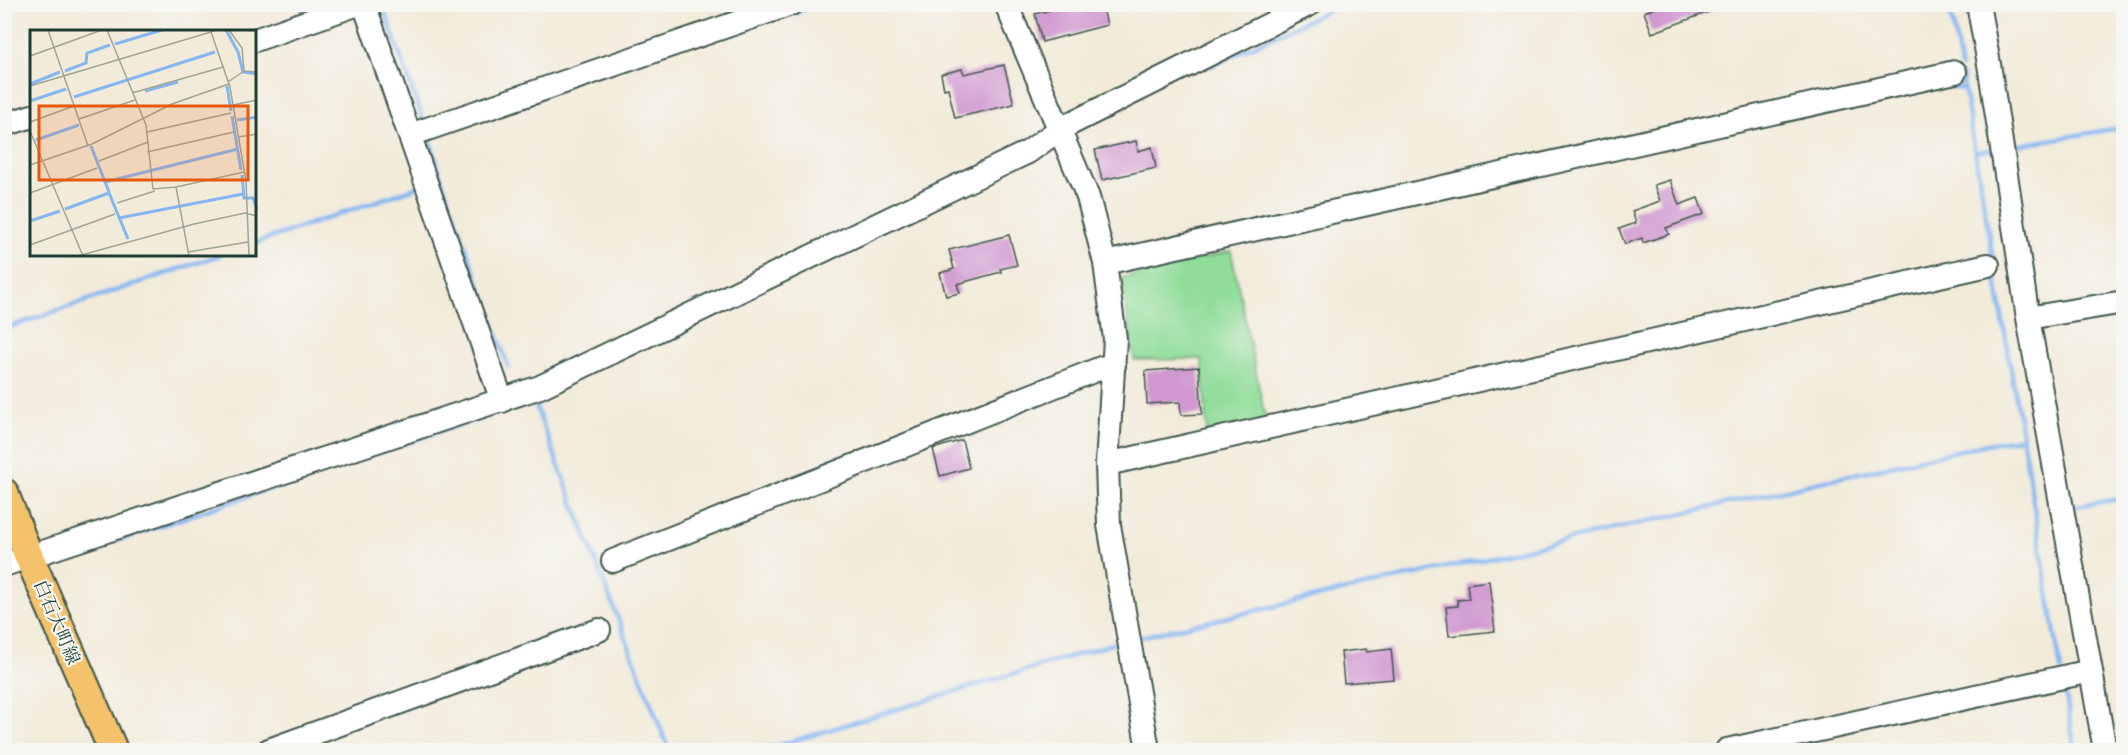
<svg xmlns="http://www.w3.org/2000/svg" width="2128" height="755" font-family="'Libre Caslon Text','Noto Serif JP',serif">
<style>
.green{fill:#90dd9a;stroke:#588d67;stroke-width:1.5}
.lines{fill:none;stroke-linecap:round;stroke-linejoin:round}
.stream{stroke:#84b6f1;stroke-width:4.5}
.building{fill:#d097d0}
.minor-casing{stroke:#3f574d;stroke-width:26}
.major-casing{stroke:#3f574d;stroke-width:32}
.minor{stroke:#fff;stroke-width:22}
.major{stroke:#f3c26a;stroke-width:28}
.labels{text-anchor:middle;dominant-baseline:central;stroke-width:4.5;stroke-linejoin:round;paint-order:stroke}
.street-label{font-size:18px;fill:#1f3d34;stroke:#f6f6f2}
.inset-river{fill:none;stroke:#84b6f1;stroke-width:3}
.inset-road{fill:none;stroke:#9ea597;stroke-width:1.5}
.view{fill:#e8590c;fill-opacity:0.15;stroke:#e8590c;stroke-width:3}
.inset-edge{fill:none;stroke:#1f3d34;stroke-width:3}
</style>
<rect width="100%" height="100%" fill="#f6f6f2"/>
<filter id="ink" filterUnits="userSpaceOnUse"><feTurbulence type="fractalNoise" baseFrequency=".0167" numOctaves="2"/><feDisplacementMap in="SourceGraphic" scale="12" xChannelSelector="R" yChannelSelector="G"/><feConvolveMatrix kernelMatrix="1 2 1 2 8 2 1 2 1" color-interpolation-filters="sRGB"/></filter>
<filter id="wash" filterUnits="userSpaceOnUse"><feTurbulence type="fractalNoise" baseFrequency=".008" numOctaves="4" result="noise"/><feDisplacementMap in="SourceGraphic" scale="24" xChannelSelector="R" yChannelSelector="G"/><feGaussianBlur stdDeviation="1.35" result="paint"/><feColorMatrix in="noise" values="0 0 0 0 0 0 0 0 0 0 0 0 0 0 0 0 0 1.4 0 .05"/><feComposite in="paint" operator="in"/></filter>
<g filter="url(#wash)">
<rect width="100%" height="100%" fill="#f2ebd9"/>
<!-- green -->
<path class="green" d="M 1231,251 L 1266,421 L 1207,434 L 1202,359 L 1134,360 L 1122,278 Z"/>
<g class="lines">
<!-- stream -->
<path class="stream" d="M 382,4 L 424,123
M 1949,4 L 1961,67
M 795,13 L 820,4
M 1211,66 L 1342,4
M 1962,75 L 1993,259
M 1943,85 L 1965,89
M 429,136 L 441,179 L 435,181
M 2008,147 L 2124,127
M 1975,152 L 1997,149
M 441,179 L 508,366
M 255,243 L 418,187
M 1994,267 L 2061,670
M 4,329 L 220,255
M 534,402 L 669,750
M 2077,506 L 2124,498
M 47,564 L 545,396
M 1136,638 L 1987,444 L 2023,438
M 2064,685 L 2075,750
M 763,750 L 1122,641"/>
</g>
<g id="blocks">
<!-- building -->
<path class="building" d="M 1072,4 L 1102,4 L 1107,25 L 1042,42 L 1035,14 Z
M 1655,4 L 1725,4 L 1725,6 L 1652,33 L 1644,12 L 1656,8 Z
M 1004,65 L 1014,104 L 955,118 L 948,88 L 944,89 L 941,74 L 962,69 L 964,74 Z
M 1136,141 L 1138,151 L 1152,147 L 1156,168 L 1102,180 L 1095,150 Z
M 1670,180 L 1679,205 L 1698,198 L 1704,214 L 1666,228 L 1669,234 L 1643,243 L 1642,238 L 1625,244 L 1619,229 L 1636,223 L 1632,211 L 1660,201 L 1654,185 Z
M 1009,235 L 1017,265 L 1000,269 L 1001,272 L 957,284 L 960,293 L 946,296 L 940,273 L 954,269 L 949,250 Z
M 1199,367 L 1202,414 L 1181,415 L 1180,402 L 1147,404 L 1145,371 Z
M 962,440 L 969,468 L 940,476 L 933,449 Z
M 1489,581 L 1495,631 L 1449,636 L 1446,607 L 1458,606 L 1457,600 L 1469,599 L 1467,584 Z
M 1366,649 L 1367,652 L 1391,649 L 1394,679 L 1344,683 L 1341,652 Z"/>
</g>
</g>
<g filter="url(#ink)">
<use href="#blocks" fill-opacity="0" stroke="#3f574d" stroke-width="1.5"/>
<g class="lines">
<!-- minor casing -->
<g class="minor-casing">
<path id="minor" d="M 364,4 L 502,401
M 1006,4 L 1088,197 L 1105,263 L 1115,339 L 1107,464 L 1109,525 L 1148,750
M 1978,4 L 1989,64 L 2028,318 L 2105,750
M 255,40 L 358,4
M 4,125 L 32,116
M 410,135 L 791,4
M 1105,263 L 1955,72
M 2028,318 L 2124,302
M 1107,464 L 1988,265
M 613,561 L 1101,368 L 1114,365
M 4,565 L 540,387 L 1028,152 L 1060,129 L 1310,4
M 269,750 L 599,630
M 1727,750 L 2091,671"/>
</g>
<!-- major casing -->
<g class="major-casing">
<path id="major" d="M 4,493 L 29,557 L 113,750"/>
</g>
<!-- minor -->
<use href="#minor" class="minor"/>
<!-- major -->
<use href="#major" class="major"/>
</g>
</g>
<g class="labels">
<!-- street labels -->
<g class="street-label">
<text transform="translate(57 622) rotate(67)">白石大町線</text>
</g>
</g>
<!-- overview -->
<g transform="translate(30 30)">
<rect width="226" height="226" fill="#f2ebd9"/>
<path class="inset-river" d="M 196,0 L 208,22 L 213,42 L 227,44M 85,14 L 132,0M 35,41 L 56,33 L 57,23 L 80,15M 0,54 L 30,42M 197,56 L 201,81M 115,61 L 148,52M 44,67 L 185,22M 0,71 L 36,59M 202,86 L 211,140M 207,90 L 227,87M 6,110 L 49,95M 61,116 L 79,162M 212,145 L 214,168 L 223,168 L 227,179M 75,152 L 208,119M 35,179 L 79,163 L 98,209M 89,188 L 213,164M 0,191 L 30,181"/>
<path class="inset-road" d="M 18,0 L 58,116M 77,0 L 116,95 L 123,159 L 146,157 L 159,226M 185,0 L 181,2 L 200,57 L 216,151 L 219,226M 199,0 L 212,18 L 214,41 L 227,42M 0,26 L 72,0M 198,52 L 214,41M 0,56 L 181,2M 102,63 L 193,37M 203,75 L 227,70M 49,89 L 105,70M 0,92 L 44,76M 0,101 L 53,226M 117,102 L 201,83M 208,107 L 227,104M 117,122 L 204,102M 69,131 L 118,112M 0,135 L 62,114 L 142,74 L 199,54M 146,157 L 214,142M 0,163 L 67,138M 87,173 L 125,161M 0,215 L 85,184M 158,222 L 218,212M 48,226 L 164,194 L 215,183 L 227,186"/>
<path class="view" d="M 9,76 L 218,76 L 218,150 L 9,150 Z"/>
<rect width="226" height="226" class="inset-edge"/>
</g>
<!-- margin -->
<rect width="2128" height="755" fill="none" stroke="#f6f6f2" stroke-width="24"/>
</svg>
